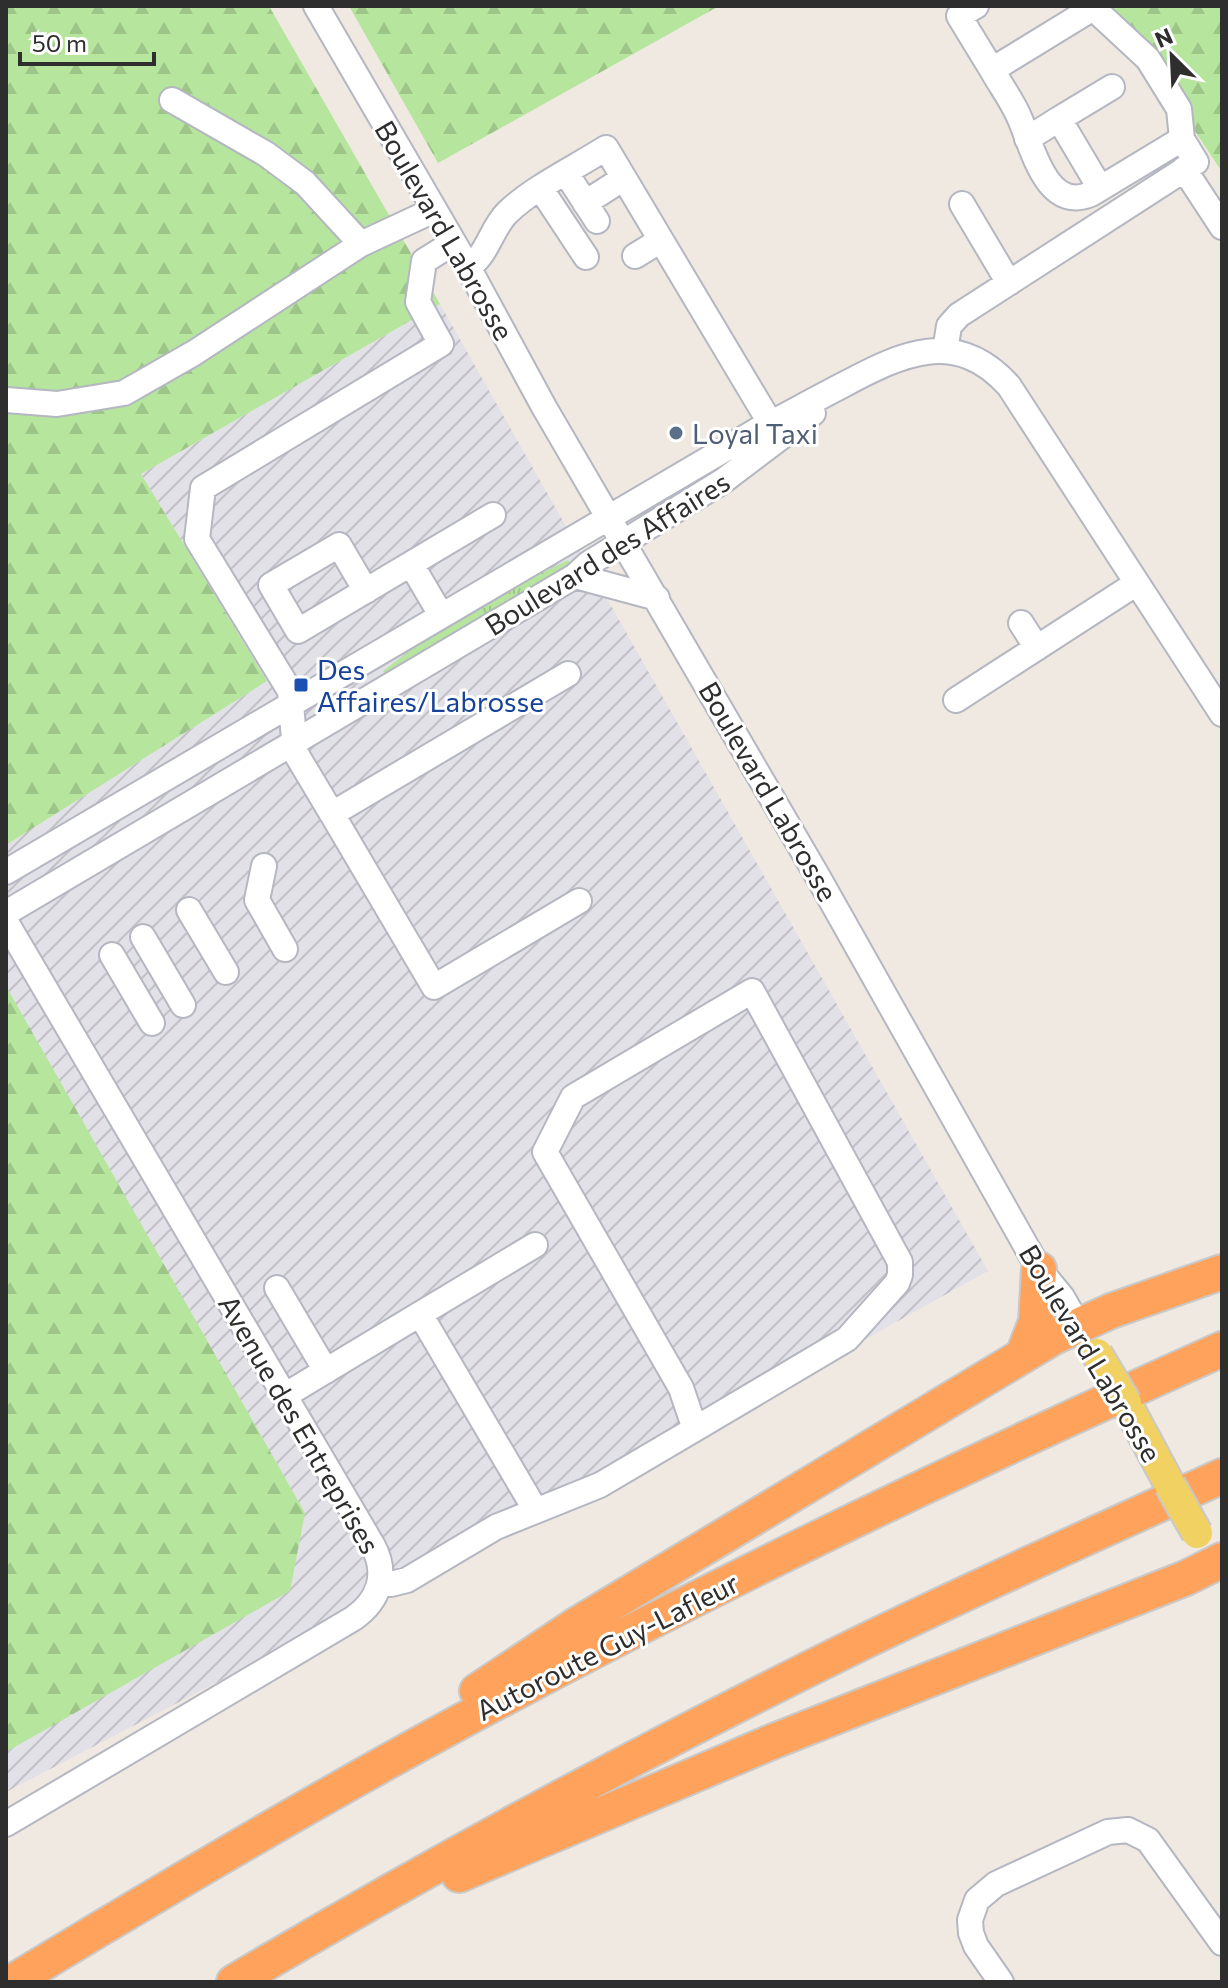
<svg xmlns="http://www.w3.org/2000/svg" width="1228" height="1988" font-family="Commissioner,sans-serif">
<style>
.industrial{fill:url(#industrial-furrows)}
.grass{fill:url(#grass-tufts)}
.forest{fill:url(#forest-firs)}
.lines{fill:none;stroke-linecap:round;stroke-linejoin:round}
.minor-casing{stroke:#b4b7c1;stroke-width:28}
.major-casing{stroke:#c9c9c9;stroke-width:34}
.highway-casing{stroke:#c9c9c9;stroke-width:38}
.minor{stroke:#fff;stroke-width:24}
.major{stroke:#f2d163;stroke-width:30}
.highway{stroke:#ffa35c;stroke-width:34}
.major-bridge-casing{stroke:#c9c9c9;stroke-width:34;stroke-linecap:butt}
.major-bridge{stroke:#f2d163;stroke-width:30}
.service-dot{fill:#5c6f8a;stroke:#fff;stroke-width:3}
.transit-dot{fill:#1a4fb4;stroke:#fff;stroke-width:3}
.labels{text-anchor:middle;dominant-baseline:central;stroke-width:6;stroke-linejoin:round;paint-order:stroke}
.street-label{font-size:28px;fill:#2e2e2e;stroke:#fff}
.service-label{font-size:28px;fill:#4e5e75;stroke:#fff;text-anchor:start}
.transit-label{font-size:28px;fill:#164399;stroke:#fff;text-anchor:start}
</style>
<defs>
<pattern id="industrial-furrows" width="10" height="10" patternUnits="userSpaceOnUse" patternTransform="scale(2)"><rect width="10" height="10" fill="#e3e1e8"/><path d="M-1 1l2-2M0 10L10 0M9 11l2-2" fill="none" stroke="#c3c1c7"/></pattern>
<pattern id="grass-tufts" width="24" height="20" patternUnits="userSpaceOnUse" patternTransform="scale(2)"><rect width="24" height="20" fill="#b6e59e"/><path d="M3 7l-1-3M5 7V3M7 7l1-3M15 17l-1-3M17 17v-4M19 17l1-3" fill="none" stroke="#9dc588"/></pattern>
<pattern id="forest-firs" width="22" height="20" patternUnits="userSpaceOnUse" patternTransform="scale(2)"><rect width="22" height="20" fill="#b6e59e"/><path d="M5 1l3.5 6h-7zM16 11l3.5 6h-7z" fill="#9dc588"/></pattern>
</defs>
<rect width="100%" height="100%" fill="#efe9e1"/>
<!-- industrial -->
<path class="industrial" d="M 440,304 L 988,1271 L 696,1433 L 6,1792 L 6,845 L 267,681 L 141,474 Z"/>
<!-- grass -->
<path class="grass" d="M 568,560 L 571,564 L 385,675 L 383,671 C 440,626 503,592 568,560 Z"/>
<!-- forest -->
<path class="forest" d="M 6,6 L 269,6 L 440,304 L 141,474 L 267,681 L 6,845 Z
M 349,6 L 719,6 L 438,163 Z
M 1112,6 L 1222,6 L 1222,172 Z
M 6,986 L 305,1513 L 290,1591 L 6,1752 Z"/>
<g class="lines">
<!-- minor casing -->
<g class="minor-casing">
<path id="minor" d="M 316,6 L 468,267 L 544,407 L 818,877 L 1039,1269 L 1062,1297 L 1078,1325
M 976,6 L 959,16 L 992,70
M 172,100 L 266,154 L 305,183 L 361,244
M 1059,119 L 1112,87
M 1027,139 L 1059,119 L 1100,188
M 1184,169 L 1222,227
M 566,173 L 597,221
M 541,189 L 586,257
M 585,203 L 624,178
M 962,204 L 1009,283
M 453,243 L 424,261 L 418,302 L 441,344 L 203,488 L 197,539 L 290,691 L 295,752 L 332,814 L 568,674
M 635,256 L 661,240
M 468,267 C 487,256 491,229 507,213 C 531,189 576,167 606,148 L 778,436
M 945,351 L 949,326 L 959,315 L 1196,162 L 1182,139 L 1179,109 L 1148,59 L 1093,8 L 992,70 C 1001,86 1013,102 1020,119 C 1033,149 1047,213 1091,194 L 1182,139
M 6,400 L 57,404 L 124,393 L 194,353 L 361,244 L 434,210
M 411,564 L 441,615
M 575,576 L 657,598
M 366,591 L 339,545 L 271,585 L 298,631 L 493,515
M 1021,623 L 1037,648
M 956,700 L 1137,583
M 332,814 L 434,987 L 579,901
M 264,866 L 257,900 L 285,949
M 6,872 L 756,431 C 785,416 814,400 843,385 C 901,354 956,327 1009,386 L 1222,714
M 189,910 L 226,972
M 6,913 L 575,576 L 588,564 L 723,481 L 813,413
M 6,922 L 373,1546 C 388,1574 379,1600 354,1618 L 6,1824
M 143,937 L 183,1005
M 112,955 L 152,1023
M 277,1288 L 326,1371
M 420,1314 L 535,1245
M 284,1396 L 420,1314 L 536,1511
M 380,1583 L 391,1584 L 407,1580 L 496,1527 L 600,1485 L 695,1429 L 681,1388 L 545,1152 L 573,1097 L 752,991 L 900,1262 L 900,1275 L 897,1283 L 847,1339 L 695,1429
M 1001,1982 L 976,1946 L 971,1933 L 970,1920 L 977,1900 L 996,1884 L 1108,1832 L 1128,1830 L 1148,1840 L 1222,1943"/>
</g>
<!-- major casing -->
<g class="major-casing">
<path id="major" d="M 1126,1403 L 1170,1485"/>
</g>
<!-- highway casing -->
<g class="highway-casing">
<path id="highway" d="M 1023,1355 L 1036,1322 L 1039,1269
M 477,1691 L 576,1625 L 1054,1337 L 1111,1311 L 1222,1272
M 459,1875 L 774,1741 L 1186,1578 L 1222,1560
M 12,1982 C 155,1895 298,1810 445,1730 C 699,1592 959,1467 1222,1349
M 234,1982 C 436,1862 644,1750 855,1646 C 976,1587 1099,1532 1222,1476"/>
</g>
<!-- minor -->
<use href="#minor" class="minor"/>
<!-- major -->
<use href="#major" class="major"/>
<!-- highway -->
<use href="#highway" class="highway"/>
<!-- major-bridge casing -->
<g class="major-bridge-casing">
<path id="major-bridge" d="M 1097,1354 L 1126,1403
M 1170,1485 L 1197,1533"/>
</g>
<!-- major-bridge -->
<use href="#major-bridge" class="major-bridge"/>
</g>
<!-- markers -->
<circle class="service-dot" cx="676" cy="433" r="8"/>
<rect class="transit-dot" x="293" y="677" width="16" height="16" rx="4"/>
<g class="labels">
<!-- street labels -->
<g class="street-label">
<text transform="translate(445 230) rotate(60)">Boulevard Labrosse</text>
<text transform="translate(607 553) rotate(-32)">Boulevard des Affaires</text>
<text transform="translate(769 791) rotate(60)">Boulevard Labrosse</text>
<text transform="translate(1091 1353) rotate(59)">Boulevard Labrosse</text>
<text transform="translate(300 1424) rotate(60)">Avenue des Entreprises</text>
<text transform="translate(607 1646) rotate(-27)">Autoroute Guy-Lafleur</text>
</g>
<!-- service labels -->
<g class="service-label">
<text x="692" y="433">Loyal Taxi</text>
</g>
<!-- transit labels -->
<g class="transit-label">
<text x="317" y="669">Des<tspan x="317" dy="32">Affaires/Labrosse</tspan></text>
</g>
</g>
<!-- border -->
<rect width="1228" height="1988" fill="none" stroke="#2e2e2e" stroke-width="16"/>
<!-- north arrow -->
<g transform="translate(1172 56) rotate(336)" stroke="#ffffff" stroke-width="6" paint-order="stroke">
<path d="M0-6L14 30L0 20L-14 30Z" fill="#2e2e2e"/>
<text y="-12" font-size="22" font-weight="bold" text-anchor="middle" fill="#2e2e2e">N</text>
</g>
<!-- scale -->
<path d="M20 52v12h134v-12" fill="none" stroke="#2e2e2e" stroke-width="4"/>
<text x="32" y="52" font-size="24" fill="#2e2e2e" stroke="#ffffff" stroke-width="6" paint-order="stroke">50 m</text>
</svg>
